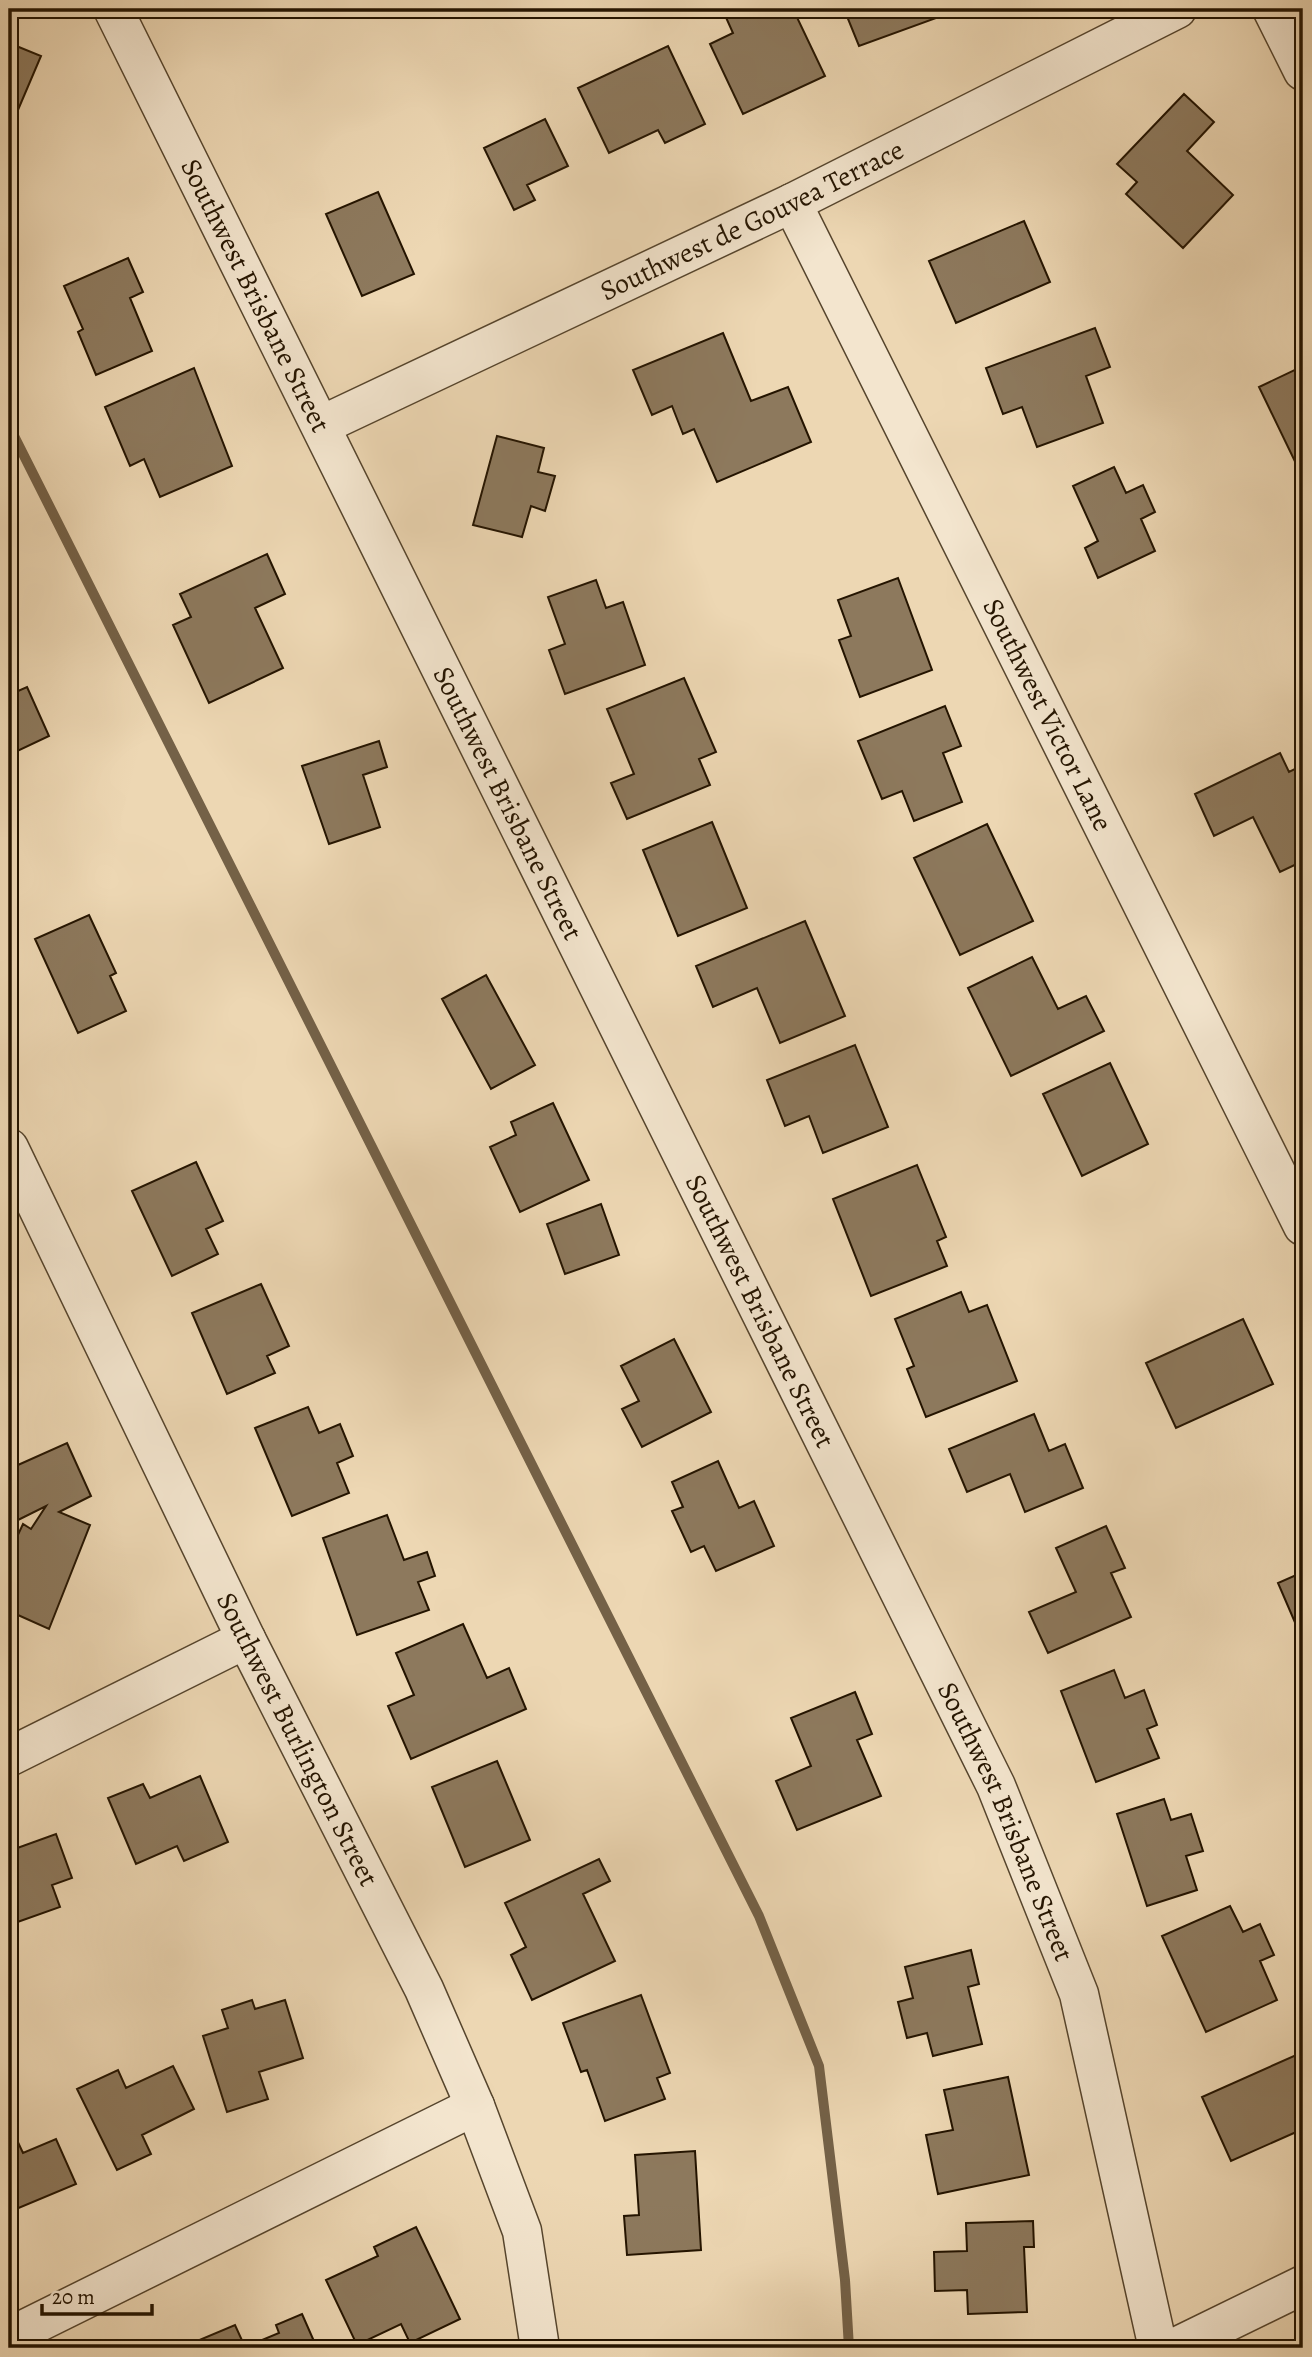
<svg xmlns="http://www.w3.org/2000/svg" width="1312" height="2357" font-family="Alegreya,serif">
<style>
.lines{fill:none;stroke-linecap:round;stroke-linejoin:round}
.stream{stroke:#746147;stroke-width:10}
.building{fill:#8d795d;stroke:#241400;stroke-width:2}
.minor-casing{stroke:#56452d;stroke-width:41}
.minor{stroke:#f3e5ce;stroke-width:38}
.labels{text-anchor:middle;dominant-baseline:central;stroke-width:6;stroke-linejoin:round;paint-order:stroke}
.street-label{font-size:28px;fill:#241400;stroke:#f3e5ce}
</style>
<rect width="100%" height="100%" fill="#edd7b3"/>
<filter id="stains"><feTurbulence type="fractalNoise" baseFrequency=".00286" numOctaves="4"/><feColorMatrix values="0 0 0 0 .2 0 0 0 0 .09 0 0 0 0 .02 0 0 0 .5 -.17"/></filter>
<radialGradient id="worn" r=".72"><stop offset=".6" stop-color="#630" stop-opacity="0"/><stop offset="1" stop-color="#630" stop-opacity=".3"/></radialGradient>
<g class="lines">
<!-- stream -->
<path class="stream" d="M 9,426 L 759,1916 L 819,2066 L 845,2280 L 849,2348"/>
</g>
<!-- building -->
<path class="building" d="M 734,9 L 759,9 L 762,17 L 780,9 L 793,9 L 825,76 L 743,114 L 710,44 L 733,33 L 724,13 Z
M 844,9 L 936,9 L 939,17 L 859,46 Z
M 9,43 L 41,56 L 9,131 Z
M 668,46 L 705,124 L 665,143 L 658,130 L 609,153 L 578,88 Z
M 1184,94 L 1214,122 L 1187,151 L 1233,195 L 1183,248 L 1126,194 L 1137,182 L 1117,164 Z
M 545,119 L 568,166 L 527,185 L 535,200 L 514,210 L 484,148 Z
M 378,192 L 414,274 L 362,296 L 326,214 Z
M 1024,221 L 1050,282 L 956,323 L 929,261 Z
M 128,258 L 143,292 L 130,298 L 152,351 L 96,375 L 78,332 L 83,329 L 64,286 Z
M 1095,328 L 1110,367 L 1086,376 L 1103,423 L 1037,447 L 1022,407 L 1003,414 L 986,368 Z
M 723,333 L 751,401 L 788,387 L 811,442 L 717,482 L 694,429 L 683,434 L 672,406 L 652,415 L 633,370 Z
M 1303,366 L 1303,478 L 1259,387 Z
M 194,368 L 232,466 L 160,497 L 144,459 L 130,466 L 105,407 Z
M 497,436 L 544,448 L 538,472 L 555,476 L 545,511 L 531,506 L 522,537 L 473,525 Z
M 1114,467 L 1126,493 L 1143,485 L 1155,512 L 1141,519 L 1155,551 L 1098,578 L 1085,548 L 1098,541 L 1073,486 Z
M 267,554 L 285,594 L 255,608 L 283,668 L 209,703 L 173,625 L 191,617 L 180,594 Z
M 898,578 L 932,670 L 860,697 L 839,640 L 851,636 L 838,600 Z
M 596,580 L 606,608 L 623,602 L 645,665 L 565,694 L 549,650 L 565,644 L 548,597 Z
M 684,678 L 716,752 L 699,759 L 710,785 L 627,819 L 611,783 L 634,774 L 607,709 Z
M 27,687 L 49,736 L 9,755 L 9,695 Z
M 945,706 L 961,746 L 943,753 L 962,802 L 914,821 L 902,791 L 882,799 L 858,741 Z
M 379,741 L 387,767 L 363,775 L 380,827 L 329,844 L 302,766 Z
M 1280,753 L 1289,772 L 1303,765 L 1303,861 L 1280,872 L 1253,817 L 1214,836 L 1195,794 Z
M 712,822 L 747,908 L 678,936 L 643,850 Z
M 987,824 L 1033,921 L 960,955 L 914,858 Z
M 89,915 L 116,973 L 110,976 L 126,1011 L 78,1033 L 35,939 Z
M 805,921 L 845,1016 L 780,1043 L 757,988 L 713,1007 L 696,966 Z
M 1032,957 L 1058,1009 L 1086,996 L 1104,1031 L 1011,1076 L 968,988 Z
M 486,975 L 535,1065 L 491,1089 L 442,999 Z
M 855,1045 L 888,1127 L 823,1153 L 809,1116 L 785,1126 L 767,1080 Z
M 1110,1063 L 1148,1144 L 1082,1176 L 1043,1094 Z
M 553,1103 L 589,1180 L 520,1212 L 490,1147 L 516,1135 L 511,1122 Z
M 196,1162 L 223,1221 L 206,1229 L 218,1254 L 172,1276 L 132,1191 Z
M 917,1165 L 946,1237 L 937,1241 L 947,1266 L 871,1296 L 833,1199 Z
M 601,1204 L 619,1255 L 565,1274 L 547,1224 Z
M 261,1284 L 289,1346 L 267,1356 L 275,1373 L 227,1394 L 192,1313 Z
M 961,1292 L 969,1312 L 987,1305 L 1017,1381 L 926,1417 L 907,1369 L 914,1366 L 895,1319 Z
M 1243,1319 L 1273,1384 L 1176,1428 L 1146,1363 Z
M 674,1339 L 711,1412 L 642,1447 L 622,1409 L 639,1401 L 621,1366 Z
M 308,1407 L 319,1433 L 340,1424 L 353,1456 L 337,1463 L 349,1493 L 292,1516 L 255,1428 Z
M 1034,1414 L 1049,1451 L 1065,1444 L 1083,1488 L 1025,1512 L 1010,1474 L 967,1492 L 949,1449 Z
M 67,1443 L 91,1496 L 59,1512 L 90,1525 L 49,1629 L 9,1611 L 9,1554 L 23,1524 L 31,1529 L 46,1506 L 12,1523 L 9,1514 L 9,1469 Z
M 718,1461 L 739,1508 L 754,1501 L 774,1546 L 716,1571 L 704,1546 L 691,1552 L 672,1511 L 683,1507 L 672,1482 Z
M 387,1515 L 404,1560 L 427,1552 L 435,1576 L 418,1582 L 429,1610 L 357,1635 L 323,1538 Z
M 1106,1526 L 1125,1568 L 1111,1573 L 1131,1617 L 1048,1653 L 1029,1612 L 1076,1592 L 1056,1548 Z
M 1303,1572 L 1303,1641 L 1278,1583 Z
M 463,1624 L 487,1678 L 509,1668 L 526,1709 L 411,1759 L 388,1706 L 414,1695 L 396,1653 Z
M 1114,1670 L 1125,1698 L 1144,1690 L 1157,1725 L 1147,1729 L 1159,1758 L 1096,1782 L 1061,1691 Z
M 855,1692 L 872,1734 L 857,1740 L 881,1796 L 797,1830 L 776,1781 L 811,1766 L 791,1718 Z
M 497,1761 L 530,1840 L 465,1867 L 432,1787 Z
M 200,1776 L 228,1842 L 184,1861 L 177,1846 L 136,1864 L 108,1798 L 143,1784 L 150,1798 Z
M 1164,1799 L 1171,1820 L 1191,1814 L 1203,1851 L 1186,1856 L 1197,1890 L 1147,1906 L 1117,1814 Z
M 56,1834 L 72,1878 L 52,1885 L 60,1907 L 9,1925 L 9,1851 Z
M 599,1859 L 610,1881 L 583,1894 L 615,1961 L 532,2000 L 511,1955 L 526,1947 L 505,1903 Z
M 1230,1906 L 1243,1932 L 1260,1924 L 1274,1955 L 1260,1961 L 1277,2000 L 1206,2032 L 1162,1936 Z
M 971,1950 L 979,1984 L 968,1987 L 982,2044 L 933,2056 L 927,2033 L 907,2038 L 898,2002 L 913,1998 L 905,1967 Z
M 641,1995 L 670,2073 L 657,2078 L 665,2099 L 605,2121 L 587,2070 L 581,2072 L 563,2023 Z
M 252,2000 L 255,2009 L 285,2000 L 303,2058 L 259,2072 L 268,2099 L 227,2112 L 203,2036 L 228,2028 L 222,2010 Z
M 1303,2052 L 1303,2129 L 1231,2161 L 1202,2097 Z
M 173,2066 L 194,2109 L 142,2135 L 151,2154 L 117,2170 L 77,2089 L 118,2070 L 126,2088 Z
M 1008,2077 L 1029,2175 L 938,2194 L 926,2135 L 953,2130 L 944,2090 Z
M 16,2138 L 23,2153 L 56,2139 L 76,2184 L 9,2212 L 9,2141 Z
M 695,2151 L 701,2250 L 627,2255 L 624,2216 L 639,2215 L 635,2155 Z
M 1033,2221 L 1034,2247 L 1024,2247 L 1027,2312 L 968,2314 L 967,2290 L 935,2291 L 934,2252 L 967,2251 L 966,2223 Z
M 416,2227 L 460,2319 L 410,2343 L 401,2324 L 357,2345 L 326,2280 L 378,2256 L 374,2247 Z
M 302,2314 L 317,2348 L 200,2348 L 197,2341 L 235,2325 L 245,2347 L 279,2333 L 276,2325 Z"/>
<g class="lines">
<!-- minor casing -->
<g class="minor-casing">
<g id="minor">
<path id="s1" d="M 113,9 L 996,1786 L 1079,1994 L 1158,2348"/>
<path d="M 1272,9 L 1303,71"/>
<path id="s2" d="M 792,203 L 1303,1226"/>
<path id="s3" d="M 322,425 L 792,203 L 1177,9"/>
<path id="s4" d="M 9,1148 L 246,1639 L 424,1989 L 475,2106 L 522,2231 L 540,2348"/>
<path d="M 9,1757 L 246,1639"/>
<path d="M 9,2337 L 475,2106"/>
<path d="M 1174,2348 L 1303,2285"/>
</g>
</g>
<!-- minor -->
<use href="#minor" class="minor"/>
</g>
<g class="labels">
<!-- street labels -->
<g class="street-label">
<text stroke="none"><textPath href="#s3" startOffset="476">Southwest de Gouvea Terrace</textPath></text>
<text stroke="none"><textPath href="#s1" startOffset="320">Southwest Brisbane Street</textPath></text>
<text stroke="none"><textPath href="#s2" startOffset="572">Southwest Victor Lane</textPath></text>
<text stroke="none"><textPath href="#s1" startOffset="887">Southwest Brisbane Street</textPath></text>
<text stroke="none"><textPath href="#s1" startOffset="1454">Southwest Brisbane Street</textPath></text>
<text stroke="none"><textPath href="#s4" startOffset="658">Southwest Burlington Street</textPath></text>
<text stroke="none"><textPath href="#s1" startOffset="2021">Southwest Brisbane Street</textPath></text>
</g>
</g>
<!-- margin -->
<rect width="1312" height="2357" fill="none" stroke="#edd7b3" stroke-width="35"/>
<rect x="10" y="10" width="1291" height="2336" fill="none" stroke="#241400" stroke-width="3.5"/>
<rect x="18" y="18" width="1277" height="2322" fill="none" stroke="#241400" stroke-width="2"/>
<!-- scale -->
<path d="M42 2304v10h110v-10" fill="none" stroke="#241400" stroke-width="3.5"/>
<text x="52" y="2304" font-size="21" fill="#241400" stroke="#f3e5ce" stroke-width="5" paint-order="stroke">20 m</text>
<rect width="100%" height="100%" filter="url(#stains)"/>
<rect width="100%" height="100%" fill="url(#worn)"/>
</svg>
